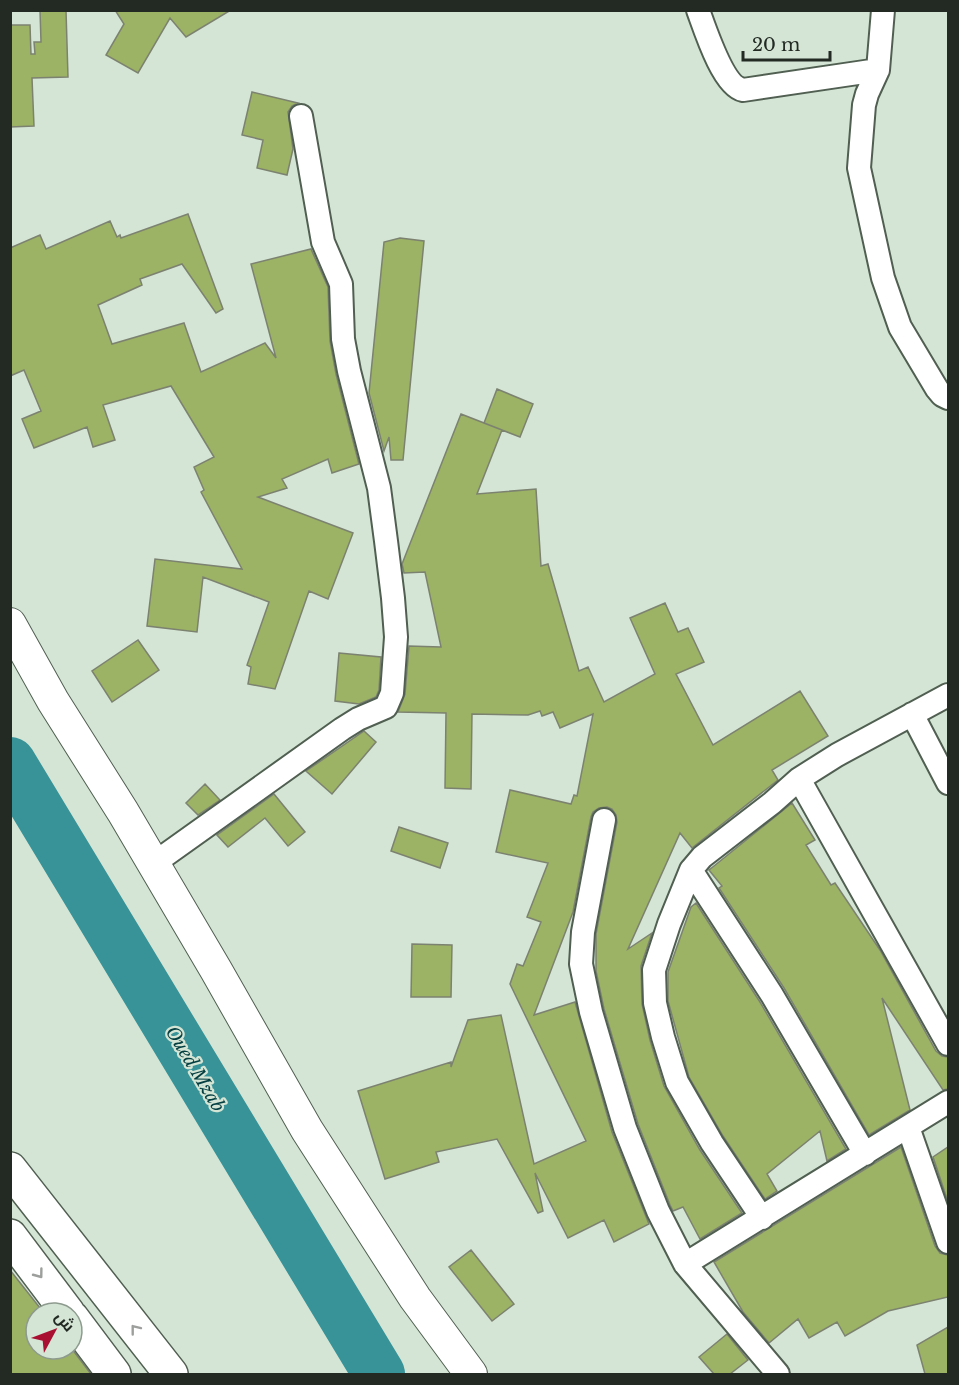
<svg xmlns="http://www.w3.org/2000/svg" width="959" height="1385" font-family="'Libre Baskerville',Cairo,serif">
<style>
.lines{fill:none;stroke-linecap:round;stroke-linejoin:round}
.river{stroke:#379398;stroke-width:52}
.building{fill:#9cb264;stroke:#7c8270;stroke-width:1.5}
.street-casing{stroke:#505f51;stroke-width:26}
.secondary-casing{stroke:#505f51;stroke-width:34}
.primary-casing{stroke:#505f51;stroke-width:36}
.street{stroke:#fff;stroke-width:22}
.secondary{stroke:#fff;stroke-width:32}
.primary{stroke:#fff;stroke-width:33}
.oneway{stroke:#9c9f9c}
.labels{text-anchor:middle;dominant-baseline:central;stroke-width:4.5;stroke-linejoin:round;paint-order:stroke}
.water-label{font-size:18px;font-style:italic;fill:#033e41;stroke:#d4e5d5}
</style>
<rect width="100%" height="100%" fill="#d4e5d5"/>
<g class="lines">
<!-- river -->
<path class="river" d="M 10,763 L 379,1374"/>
</g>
<!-- building -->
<path class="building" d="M 40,10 L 66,10 L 68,77 L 32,78 L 34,126 L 10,127 L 10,25 L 30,25 L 31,54 L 35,54 L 34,42 L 41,42 Z
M 115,10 L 231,10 L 186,37 L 170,18 L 138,73 L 106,55 L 124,24 Z
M 252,92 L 298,103 L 292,106 L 288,112 L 293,149 L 287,175 L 257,168 L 263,140 L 242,135 Z
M 188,214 L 223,309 L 216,313 L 182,264 L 140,279 L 142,285 L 98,305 L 112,344 L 184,323 L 201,372 L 265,343 L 276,358 L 251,264 L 311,249 L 328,287 L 330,341 L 336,374 L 359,464 L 332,473 L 328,459 L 282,479 L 287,488 L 258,497 L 353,533 L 328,599 L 309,591 L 275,689 L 248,684 L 251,667 L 247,665 L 269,602 L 203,577 L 197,632 L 147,626 L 155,559 L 242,569 L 201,492 L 204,490 L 194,467 L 214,457 L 171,386 L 103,405 L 115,440 L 93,447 L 87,427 L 34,448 L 22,419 L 41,411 L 24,370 L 10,376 L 10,248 L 40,235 L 46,249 L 110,221 L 117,237 L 120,235 L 121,238 Z
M 400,238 L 424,241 L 403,460 L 391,460 L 389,437 L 384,451 L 369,393 L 384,242 Z
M 497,389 L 533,404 L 520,437 L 484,423 Z
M 461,414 L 502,430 L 477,494 L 536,489 L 541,566 L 548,564 L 579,671 L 588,667 L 604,702 L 655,674 L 630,618 L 665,603 L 678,632 L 688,628 L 704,662 L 676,674 L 713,745 L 800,691 L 828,736 L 772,770 L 778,780 L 692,848 L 680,833 L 628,949 L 652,933 L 641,966 L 642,1004 L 650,1040 L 664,1086 L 700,1150 L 742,1213 L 700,1239 L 683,1207 L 673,1211 L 670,1205 L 638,1124 L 604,1009 L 596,971 L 596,934 L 617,822 L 616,815 L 612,809 L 607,807 L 599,808 L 593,812 L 591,817 L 573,912 L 534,1015 L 575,1002 L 612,1132 L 649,1224 L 614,1242 L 604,1220 L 568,1238 L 535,1173 L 543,1211 L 538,1213 L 497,1139 L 436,1152 L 439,1162 L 385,1179 L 358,1091 L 451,1062 L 451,1067 L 468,1020 L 501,1015 L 534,1164 L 586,1141 L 510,984 L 517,964 L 523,966 L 541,922 L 527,917 L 548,863 L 496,852 L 510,790 L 571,804 L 574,795 L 577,796 L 593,714 L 560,728 L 553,712 L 542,716 L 540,711 L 528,715 L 472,714 L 471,789 L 445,788 L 446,713 L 398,712 L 405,694 L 409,646 L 441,647 L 425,572 L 404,573 L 402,564 Z
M 138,640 L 159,670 L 112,702 L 92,671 Z
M 339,653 L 381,657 L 379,690 L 376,697 L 359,704 L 335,701 Z
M 364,731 L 376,742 L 332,794 L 306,771 Z
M 205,784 L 220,800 L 198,815 L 186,803 Z
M 274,794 L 305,832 L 288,846 L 265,818 L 228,847 L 217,835 Z
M 792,803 L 815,840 L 806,845 L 831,885 L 835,883 L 880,950 L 936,1051 L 942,1056 L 948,1057 L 948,1089 L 943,1090 L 882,998 L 910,1110 L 869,1135 L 784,988 L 719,888 L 722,886 L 709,870 Z
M 399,827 L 448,843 L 440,868 L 391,851 Z
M 696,903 L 760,1002 L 846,1149 L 827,1161 L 820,1131 L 767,1174 L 777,1191 L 765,1199 L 723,1136 L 689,1077 L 668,1001 L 668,972 L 691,907 Z
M 412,944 L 452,945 L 451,997 L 411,997 Z
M 901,1147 L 935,1246 L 940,1253 L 948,1255 L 948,1297 L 888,1311 L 845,1336 L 837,1322 L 809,1338 L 798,1319 L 769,1343 L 743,1312 L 714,1262 Z
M 948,1147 L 948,1202 L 933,1157 Z
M 471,1250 L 514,1304 L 492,1321 L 449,1267 Z
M 10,1270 L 44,1313 L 36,1313 L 36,1349 L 72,1349 L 91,1374 L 10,1374 Z
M 948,1327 L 948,1374 L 925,1374 L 917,1345 Z
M 727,1334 L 748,1360 L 730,1374 L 714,1374 L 699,1357 Z"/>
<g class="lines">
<!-- street casing -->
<g class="street-casing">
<path id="street" d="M 698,10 C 705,29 723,86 743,90 L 878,70
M 883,10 L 878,70 L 867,94 L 864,105 L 859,168 L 883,278 L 900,327 L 937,389 L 942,395 L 948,398
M 912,714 L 948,783
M 799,779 L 948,1044
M 604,820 L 583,932 L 581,964 L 591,1012 L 625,1128 L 658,1211 L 685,1264
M 153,864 L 342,729 L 358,719 L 386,707 L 392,693 L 396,637 L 393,598 L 386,541 L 379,488 L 349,371 L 343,339 L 341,284 L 323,242 L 301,116
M 691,870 L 772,995 L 865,1154
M 908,1127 L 948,1242
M 762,1218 L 712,1143 L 677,1082 L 663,1037 L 655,1003 L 654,970 L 669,924 L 691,870 L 702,857 L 772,803 L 799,779 L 837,755 L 948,695
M 778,1374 L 685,1264 L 948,1102"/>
</g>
<!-- secondary casing -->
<g class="secondary-casing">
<path id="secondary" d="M 10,624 L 53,701 L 123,812 L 216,970 L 307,1130 L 415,1298 L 471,1374"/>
</g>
<!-- primary casing -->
<g class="primary-casing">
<path id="primary" d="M 10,1169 L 171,1374
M 10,1236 L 68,1313
M 72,1318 L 114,1374"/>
</g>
<!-- street -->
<use href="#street" class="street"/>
<!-- secondary -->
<use href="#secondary" class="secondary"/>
<!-- primary -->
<use href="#primary" class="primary"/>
</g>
<!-- one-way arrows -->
<defs><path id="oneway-chevron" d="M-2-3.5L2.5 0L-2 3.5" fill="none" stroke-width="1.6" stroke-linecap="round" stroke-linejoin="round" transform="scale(1.5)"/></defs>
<g class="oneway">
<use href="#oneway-chevron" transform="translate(39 1274) rotate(53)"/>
<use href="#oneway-chevron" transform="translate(135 1329) rotate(-128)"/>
</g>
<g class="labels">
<!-- water labels -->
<g class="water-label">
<text transform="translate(195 1069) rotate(59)">Oued Mzab</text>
</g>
</g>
<!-- border -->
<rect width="959" height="1385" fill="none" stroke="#232a24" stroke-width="24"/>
<!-- north arrow -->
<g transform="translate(54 1331) rotate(49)"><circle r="28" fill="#d4e5d5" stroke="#8d9a8e" stroke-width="1.5"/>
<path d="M0-4.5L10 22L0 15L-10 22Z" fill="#a80f31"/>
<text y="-9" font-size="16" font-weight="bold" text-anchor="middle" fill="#232a24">ش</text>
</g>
<!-- scale -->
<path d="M743 51v9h87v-9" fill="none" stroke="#232a24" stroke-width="3"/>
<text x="752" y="51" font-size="18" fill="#232a24" stroke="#d4e5d5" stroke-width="4.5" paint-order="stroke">20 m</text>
</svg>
